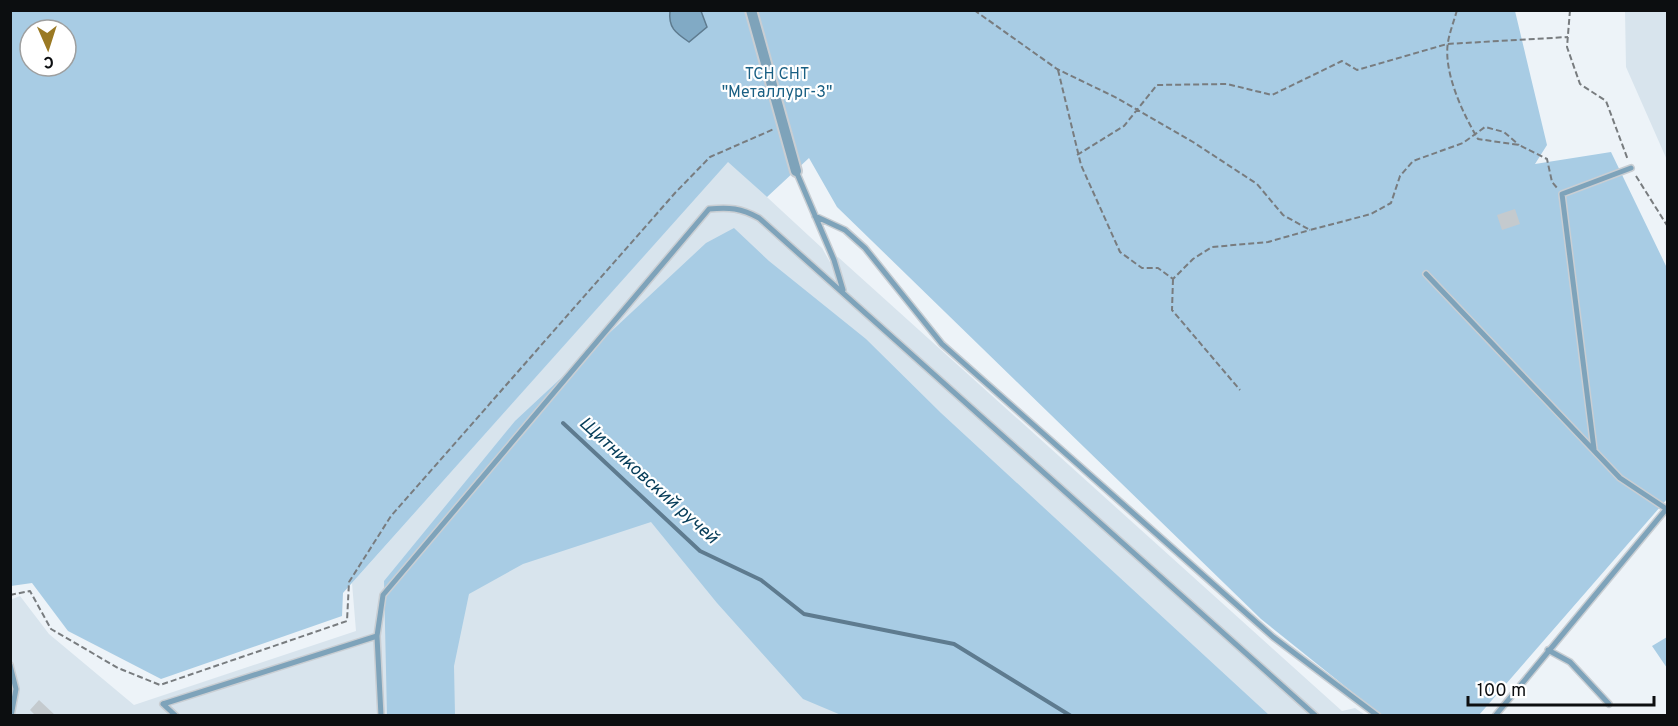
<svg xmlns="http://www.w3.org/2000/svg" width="1678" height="726" font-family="Overpass,sans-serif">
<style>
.built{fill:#d8e4ed}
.green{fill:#a8cce4;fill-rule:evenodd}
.water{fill:#81aac5;stroke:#5e7b8f;stroke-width:1.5}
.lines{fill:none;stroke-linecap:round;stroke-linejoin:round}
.stream{stroke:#5e7b8f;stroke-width:4}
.building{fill:#c4cace}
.service-casing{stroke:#c9ced3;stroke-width:8}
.minor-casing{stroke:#c9ced3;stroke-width:14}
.path{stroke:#787c7f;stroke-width:2;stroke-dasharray:6 3;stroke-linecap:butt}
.service{stroke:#7ea3ba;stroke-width:5}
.minor{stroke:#7ea3ba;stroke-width:10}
.labels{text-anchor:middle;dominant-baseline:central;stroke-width:4.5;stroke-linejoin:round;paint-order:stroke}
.park-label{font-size:16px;fill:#195f83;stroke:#fff}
.water-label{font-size:18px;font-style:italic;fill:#063d59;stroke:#fff}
</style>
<rect width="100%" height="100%" fill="#edf3f8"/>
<!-- built -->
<path class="built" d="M 1625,11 L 1667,11 L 1667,160 L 1626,67 Z
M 728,161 L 822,248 L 830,262 L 838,257 L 1342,711 L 1355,708 L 1365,715 L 11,715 L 10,600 L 20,596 L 49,634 L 134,705 L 356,631 L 352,583 Z"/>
<!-- green -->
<path class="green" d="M 10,11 L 1515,11 L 1547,145 L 1535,164 L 1611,152 L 1667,268 L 1667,499 L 1479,715 L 1383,715 L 1377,712 L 1261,619 L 837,207 L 809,158 L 767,197 L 728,162 L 343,593 L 342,616 L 161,679 L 68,631 L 32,583 L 11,586 ZM 30,30 L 66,30 L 66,66 L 30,66 Z
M 734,228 L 769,261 L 866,339 L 941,413 L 1269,715 L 841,715 L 803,699 L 717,603 L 651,522 L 523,564 L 469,594 L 454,666 L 455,715 L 387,715 L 384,581 L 515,421 L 706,243 Z
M 1667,637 L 1667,668 L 1652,646 Z"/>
<!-- water -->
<path class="water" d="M 670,11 L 701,11 L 707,27 L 689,42 C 676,33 668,28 670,11 Z"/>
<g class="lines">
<!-- stream -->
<path class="stream" d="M 563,423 L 700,551 L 761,580 L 804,614 L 954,644 L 1071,716"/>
</g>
<!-- building -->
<path class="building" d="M 1515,209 L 1520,224 L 1502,230 L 1497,215 Z
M 39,700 L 56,716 L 36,716 L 30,710 Z"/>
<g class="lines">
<!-- service casing -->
<g class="service-casing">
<path id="service" d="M 796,171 L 834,260 L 843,290
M 815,216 L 845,230 L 865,248 L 942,344 L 1273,637 L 1378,716
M 1426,274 L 1620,478 L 1665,508
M 1594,449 L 1562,194 L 1631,168
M 1548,650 L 1570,662 L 1609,704
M 10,665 L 16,689 L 11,716
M 163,704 L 377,636
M 163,704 L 176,716
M 381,716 L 377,636 L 383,595 L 709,209 C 729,207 741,208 759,218 L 1316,716
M 1495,716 L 1668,507"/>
</g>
<!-- minor casing -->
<g class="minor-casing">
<path id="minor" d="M 751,10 L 796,171"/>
</g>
<!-- path -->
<path class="path" d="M 974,10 L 1057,69 L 1117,98 L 1193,142 L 1257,184 L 1283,215 L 1310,230 L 1371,214 L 1391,203 L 1400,176 L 1413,161 L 1463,143 L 1485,127 L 1504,132 L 1519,145
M 1457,10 C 1454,21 1450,31 1448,42 C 1443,72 1463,114 1478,139 L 1519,145 L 1547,159 L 1552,182 L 1558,189
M 1570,10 L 1567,47 L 1580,84 L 1606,101 L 1628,160
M 1058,70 L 1081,165 L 1120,252 L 1142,268 L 1158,268 L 1173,279 L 1193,259 L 1212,247 L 1268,242 L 1310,230
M 1077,155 L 1124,126 L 1157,85 L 1227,84 L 1272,95 L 1342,61 L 1357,70 L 1447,44 L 1568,37
M 1636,176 L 1668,227
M 1173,279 L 1172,310 L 1240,390
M 10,595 L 30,591 L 51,629 L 118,668 L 160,685 L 347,621 L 349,582 L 391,516 L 675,193 L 710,157 L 774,129"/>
<!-- service -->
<use href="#service" class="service"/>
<!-- minor -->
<use href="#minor" class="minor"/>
</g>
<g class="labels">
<!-- park labels -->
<g class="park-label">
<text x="777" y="75">ТСН СНТ<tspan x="777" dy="18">"Металлург-3"</tspan></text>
</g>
<!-- water labels -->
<g class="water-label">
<text transform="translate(648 481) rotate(42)">Щитниковский ручей</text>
</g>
</g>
<!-- border -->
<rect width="1678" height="726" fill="none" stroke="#0c0e10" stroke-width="24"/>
<!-- north arrow -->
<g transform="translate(48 48) rotate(177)"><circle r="28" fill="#ffffff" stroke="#9e9f9f" stroke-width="1.5"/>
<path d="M0-4.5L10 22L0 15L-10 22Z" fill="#9a7923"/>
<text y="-9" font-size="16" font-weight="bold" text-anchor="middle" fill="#0c0e10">С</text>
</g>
<!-- scale -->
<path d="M1468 696v9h186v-9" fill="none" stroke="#0c0e10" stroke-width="3"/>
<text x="1477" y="696" font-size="18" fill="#0c0e10" stroke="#ffffff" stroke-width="4.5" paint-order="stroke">100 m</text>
</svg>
